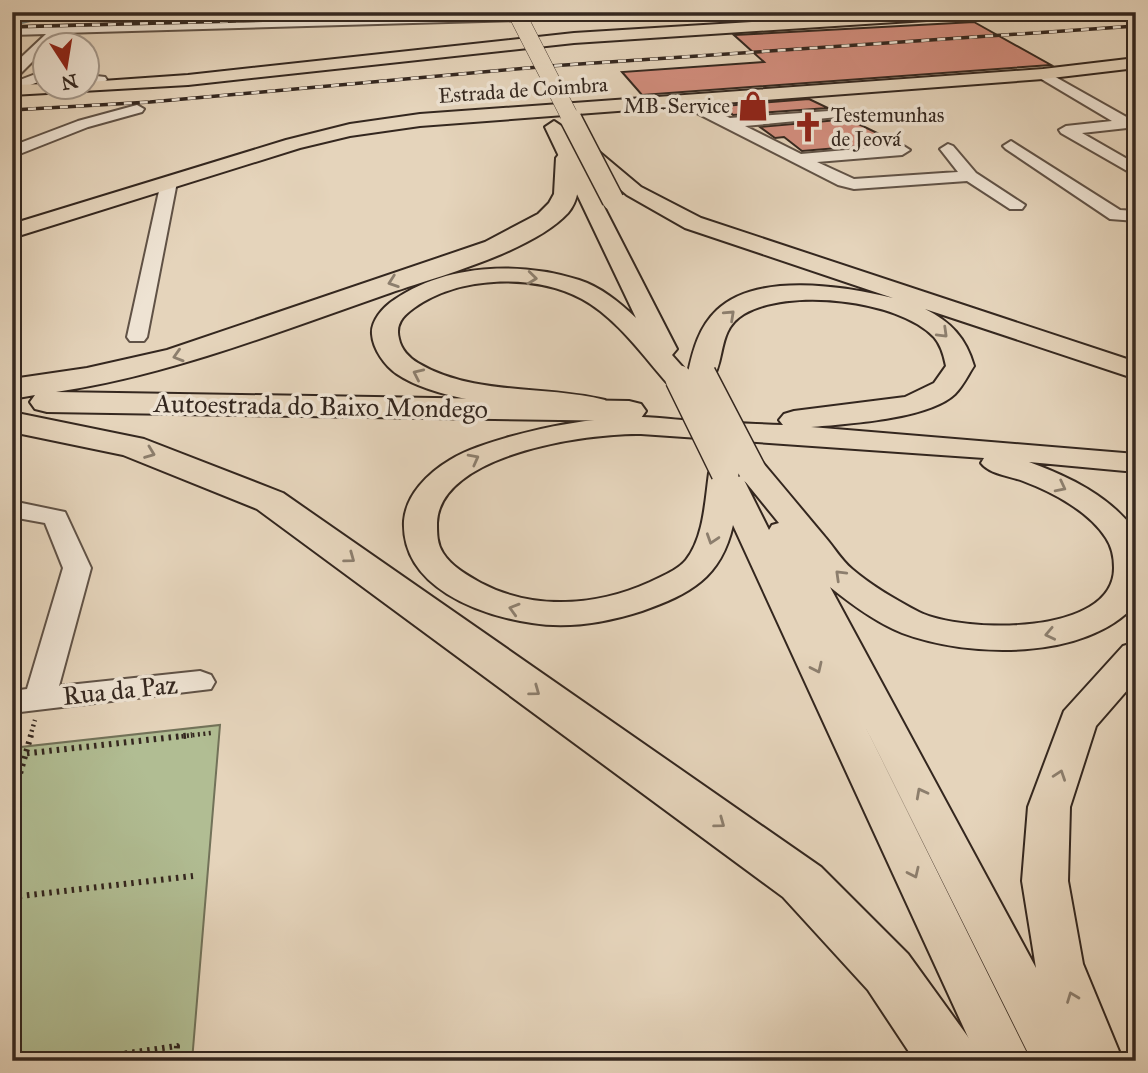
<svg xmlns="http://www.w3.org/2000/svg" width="1148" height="1073" font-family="'IM FELL Great Primer',serif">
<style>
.green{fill:#b1bd93;stroke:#727259;stroke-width:2}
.water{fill:#99b6b9;stroke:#717d7b;stroke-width:2}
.building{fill:#d28d7d;stroke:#34271f;stroke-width:2}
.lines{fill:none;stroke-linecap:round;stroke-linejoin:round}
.minor-casing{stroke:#605246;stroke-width:4}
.major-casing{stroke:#34271f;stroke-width:4}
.highway-casing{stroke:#34271f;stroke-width:4}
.path-far1{stroke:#34271f;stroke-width:4.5;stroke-dasharray:2 3.5;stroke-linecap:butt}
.path{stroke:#34271f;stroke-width:6;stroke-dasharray:2.5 5;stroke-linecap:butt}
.minor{fill:#eee3d3;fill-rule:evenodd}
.major{fill:#e5d4bb;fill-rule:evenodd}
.highway{fill:#e5d4bb;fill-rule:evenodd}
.rail-casing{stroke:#34271f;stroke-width:3.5}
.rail{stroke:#eee3d3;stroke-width:2.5;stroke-dasharray:8;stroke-linecap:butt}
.major-bridge-far2-casing{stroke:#34271f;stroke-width:18;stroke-linecap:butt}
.major-bridge-far1-casing{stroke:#34271f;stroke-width:24;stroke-linecap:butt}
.major-bridge-casing{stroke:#34271f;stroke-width:30;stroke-linecap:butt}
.major-bridge-far2{stroke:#e5d4bb;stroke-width:17}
.major-bridge-far1{stroke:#e5d4bb;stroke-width:21}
.major-bridge{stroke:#e5d4bb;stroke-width:27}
.oneway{stroke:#8c7e6d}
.labels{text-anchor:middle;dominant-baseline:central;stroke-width:7;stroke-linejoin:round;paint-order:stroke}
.far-street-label{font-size:21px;fill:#34271f;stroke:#eee3d3}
.far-poi-label{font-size:21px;fill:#34271f;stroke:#eee3d3;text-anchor:end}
.street-label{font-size:26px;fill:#34271f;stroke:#eee3d3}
</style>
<rect width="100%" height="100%" fill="#e5d4bb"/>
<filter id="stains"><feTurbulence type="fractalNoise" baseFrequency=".00286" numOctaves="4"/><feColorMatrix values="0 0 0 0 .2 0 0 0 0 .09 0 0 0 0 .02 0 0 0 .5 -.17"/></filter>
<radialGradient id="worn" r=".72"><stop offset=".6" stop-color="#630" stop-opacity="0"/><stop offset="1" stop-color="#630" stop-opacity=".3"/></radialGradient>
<!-- green -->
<path class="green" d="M 220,725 L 192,1061 L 12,1061 L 12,748 Z"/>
<!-- water -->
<path class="water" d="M 12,12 L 166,12 L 45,18 L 12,25 Z"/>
<!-- building -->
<path class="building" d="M 974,22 L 1051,65 L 642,95 L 622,72 L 764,62 L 734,35 Z
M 809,99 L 828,108 L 733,115 L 723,106 Z
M 844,117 L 898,143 L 802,151 L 784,137 L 775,138 L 760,127 L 838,120 Z"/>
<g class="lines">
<!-- minor casing -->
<g class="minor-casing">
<path id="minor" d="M 563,12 L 706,12 L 700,15 L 61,33 L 17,77 L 12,78 L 12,66 L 46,34 L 12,35 L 12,27 Z
M 46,70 L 46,79 L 12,92 L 12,83 Z
M 1043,70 L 1130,119 L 1136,119 L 1136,127 L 1082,133 L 1136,164 L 1136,176 L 1061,133 L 1059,130 L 1066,126 L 1112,121 L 1038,77 L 1038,71 Z
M 88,75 L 105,77 L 107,80 L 100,84 L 88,83 Z
M 684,97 L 730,118 L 843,110 L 845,113 L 838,117 L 745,126 L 801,154 L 902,145 L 910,150 L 902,155 L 817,162 L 854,179 L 958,172 L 940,149 L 948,144 L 953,146 L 976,173 L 1025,205 L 1022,209 L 1010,209 L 967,181 L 854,189 L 838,185 L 679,104 L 679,98 Z
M 137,105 L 144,109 L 142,112 L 88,127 L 12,157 L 12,146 L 78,121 Z
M 1011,141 L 1120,210 L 1136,211 L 1136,221 L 1110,219 L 1006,149 L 1003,146 Z
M 169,177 L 177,182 L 147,337 L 144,341 L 130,341 L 127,337 L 161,182 Z
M 12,501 L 65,512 L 91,568 L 59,686 L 200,671 L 211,675 L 215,682 L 211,689 L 12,713 L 12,691 L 27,689 L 63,568 L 45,523 L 12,517 Z"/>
</g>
<!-- major casing -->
<g class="major-casing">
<path id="major" d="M 913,12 L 995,12 L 988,16 L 574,43 L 188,85 L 12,95 L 12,85 L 46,84 L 46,88 L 88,88 L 88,82 L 188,75 L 574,33 Z
M 1136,58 L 1136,68 L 1043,79 L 420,126 L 350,136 L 300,148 L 12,238 L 12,224 L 286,140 L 350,124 L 420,114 L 1043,69 Z
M 554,121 L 563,127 L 677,349 L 672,355 L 688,373 C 693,350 699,327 717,310 C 757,272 844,286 893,298 L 685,228 L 627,195 L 584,159 L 581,155 L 584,151 L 598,151 L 641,187 L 701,218 L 1136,362 L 1136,379 L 925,309 C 951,322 966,338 974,366 C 968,375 963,386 955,394 C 929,419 847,424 811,427 L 1136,454 L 1136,472 L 1029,462 C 1070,477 1110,496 1136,532 L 1136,604 C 1086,661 968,658 902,633 C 877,623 851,604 830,587 L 1036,968 L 1022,881 L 1028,807 L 1064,711 L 1123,646 L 1136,642 L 1136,680 L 1096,726 L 1070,807 L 1068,881 L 1083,964 L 1123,1061 L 1032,1061 L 863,722 L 1031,1061 L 979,1061 L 733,525 C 721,578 690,594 642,611 C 608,622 569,629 532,623 C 479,615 401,587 404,521 C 406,495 428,473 450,460 C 468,449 489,443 509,437 C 548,426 589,419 629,417 C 647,416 665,419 682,420 C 716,422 750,424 783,425 L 779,420 L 784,414 L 794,411 L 905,397 L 934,383 L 946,366 C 944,356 941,345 934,337 C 897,299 788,288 744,314 C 717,330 726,359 712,380 L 702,382 L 692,380 L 689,385 L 679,387 L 669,385 C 643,356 617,318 582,299 C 535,273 458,276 414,308 C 403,316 395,324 399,339 C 401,349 409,358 418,363 C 473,396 545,385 605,400 L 609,406 L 605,412 L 595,415 C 540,408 443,405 397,374 C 385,366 373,349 372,334 C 371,321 383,307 394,300 C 445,264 520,261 579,280 C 601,287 619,302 636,318 L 545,127 ZM 641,434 L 984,458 L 981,463 C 989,474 1010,476 1023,481 C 1052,492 1089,511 1106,538 C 1112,547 1114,557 1114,568 C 1114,637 961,633 919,612 C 896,600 872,586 852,569 C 841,560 834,547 825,537 C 804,512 784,488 763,463 L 752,461 L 741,463 L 737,469 L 725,464 L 714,466 L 709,473 C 705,501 704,537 686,560 C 678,570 662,576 650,582 C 597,606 534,611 481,583 C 467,575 452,567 443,553 C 437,544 437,534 437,523 C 439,454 587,433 641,434 ZM 744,480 L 779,523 L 772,525 L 769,530 Z"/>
</g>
<!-- highway casing -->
<g class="highway-casing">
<path id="highway" d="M 568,151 L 576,153 L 580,158 C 579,177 581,198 568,213 C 533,251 440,276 390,293 C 280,331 171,375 56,392 L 629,401 L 641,404 L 646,411 L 641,418 L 629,421 L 47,412 L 35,409 L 30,402 L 35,395 L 12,399 L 12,379 L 87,368 L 167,350 L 485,242 L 538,214 L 549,203 L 554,194 L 556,158 L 560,153 Z
M 12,412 L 144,439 L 283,493 L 821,867 L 908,954 L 971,1041 L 980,1061 L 915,1061 L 868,990 L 783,897 L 257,509 L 123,455 L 12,432 Z"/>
</g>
<!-- path-far1 -->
<path class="path-far1" d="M 30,737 L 35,720
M 176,737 L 211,733"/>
<!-- path -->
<path class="path" d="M 12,755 L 192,735
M 12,802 L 31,735
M 12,897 L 193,876
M 73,1061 L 177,1046 L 176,1061"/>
<!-- minor -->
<use href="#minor" class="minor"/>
<!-- major -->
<use href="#major" class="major"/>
<!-- highway -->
<use href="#highway" class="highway"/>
<!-- rail casing -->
<g class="rail-casing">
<path id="rail" d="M 12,27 L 574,12
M 12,110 L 150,102 L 550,66 L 1136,26"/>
</g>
<!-- rail -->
<use href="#rail" class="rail"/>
<!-- major-bridge-far2 casing -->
<g class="major-bridge-far2-casing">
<path id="major-bridge-far2" d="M 516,12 L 572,121"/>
</g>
<!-- major-bridge-far1 casing -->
<g class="major-bridge-far1-casing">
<path id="major-bridge-far1" d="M 571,119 L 613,200"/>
</g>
<!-- major-bridge casing -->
<g class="major-bridge-casing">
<path id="major-bridge" d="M 702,374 L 752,470
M 679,379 L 725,473"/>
</g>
<!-- major-bridge-far2 -->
<use href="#major-bridge-far2" class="major-bridge-far2"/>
<!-- major-bridge-far1 -->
<use href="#major-bridge-far1" class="major-bridge-far1"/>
<!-- major-bridge -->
<use href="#major-bridge" class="major-bridge"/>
</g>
<!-- one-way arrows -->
<defs><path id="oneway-chevron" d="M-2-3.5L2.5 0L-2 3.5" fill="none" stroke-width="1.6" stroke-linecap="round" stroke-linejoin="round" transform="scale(1.75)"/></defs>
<g class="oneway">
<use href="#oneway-chevron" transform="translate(532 278) rotate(6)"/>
<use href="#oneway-chevron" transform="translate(393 282) rotate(161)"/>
<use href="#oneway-chevron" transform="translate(730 315) rotate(-43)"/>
<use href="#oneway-chevron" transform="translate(943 333) rotate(44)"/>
<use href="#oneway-chevron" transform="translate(178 356) rotate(163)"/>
<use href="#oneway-chevron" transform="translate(418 374) rotate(-155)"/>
<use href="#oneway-chevron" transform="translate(150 453) rotate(21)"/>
<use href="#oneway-chevron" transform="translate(474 459) rotate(-28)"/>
<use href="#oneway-chevron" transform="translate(1061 487) rotate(27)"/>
<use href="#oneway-chevron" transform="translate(712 539) rotate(108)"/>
<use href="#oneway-chevron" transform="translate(350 558) rotate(36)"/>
<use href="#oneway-chevron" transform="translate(840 575) rotate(-136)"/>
<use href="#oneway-chevron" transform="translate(514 609) rotate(-164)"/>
<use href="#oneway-chevron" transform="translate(1050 634) rotate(168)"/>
<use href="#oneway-chevron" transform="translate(817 668) rotate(65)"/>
<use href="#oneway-chevron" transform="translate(535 691) rotate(36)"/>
<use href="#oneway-chevron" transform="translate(1060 775) rotate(-71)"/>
<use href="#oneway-chevron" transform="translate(921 793) rotate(-118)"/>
<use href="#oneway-chevron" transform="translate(720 823) rotate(36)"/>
<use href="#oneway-chevron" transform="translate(914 873) rotate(65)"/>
<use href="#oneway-chevron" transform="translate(1072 997) rotate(-111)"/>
</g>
<!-- icons -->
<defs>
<g id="shop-bare" transform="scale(2.415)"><path d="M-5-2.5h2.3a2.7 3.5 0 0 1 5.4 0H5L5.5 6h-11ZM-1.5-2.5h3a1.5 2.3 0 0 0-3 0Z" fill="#8f2418" stroke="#eee3d3" stroke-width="2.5" paint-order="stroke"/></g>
<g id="church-bare" transform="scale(2.415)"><path d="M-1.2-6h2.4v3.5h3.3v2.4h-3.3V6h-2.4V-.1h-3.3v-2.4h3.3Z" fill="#8f2418" stroke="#eee3d3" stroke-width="2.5" paint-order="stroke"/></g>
</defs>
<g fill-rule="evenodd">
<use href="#shop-bare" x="753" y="106"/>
<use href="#church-bare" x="808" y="127"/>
</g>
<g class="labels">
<!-- far-street labels -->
<g class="far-street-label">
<text transform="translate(523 90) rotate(-4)">Estrada de Coimbra</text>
</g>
<!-- far-poi labels -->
<g class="far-poi-label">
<text x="730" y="106">MB-Service</text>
<text x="831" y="115" text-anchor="start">Testemunhas<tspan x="831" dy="24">de Jeová</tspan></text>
</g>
<!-- street labels -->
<g class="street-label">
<text transform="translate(321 406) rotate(1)">Autoestrada do Baixo Mondego</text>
<text transform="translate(120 690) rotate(-6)">Rua da Paz</text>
</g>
</g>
<!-- margin -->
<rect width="1148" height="1073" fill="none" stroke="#e5d4bb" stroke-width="42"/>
<rect x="14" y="14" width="1120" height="1045" fill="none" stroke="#34271f" stroke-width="3.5"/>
<rect x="21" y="21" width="1106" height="1031" fill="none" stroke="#34271f" stroke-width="2"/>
<!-- north arrow -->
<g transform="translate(66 66) rotate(168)"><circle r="33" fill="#eee3d3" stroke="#a4988b" stroke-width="2"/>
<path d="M0-5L12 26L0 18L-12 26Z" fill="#8f2418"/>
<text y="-10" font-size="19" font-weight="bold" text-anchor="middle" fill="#34271f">N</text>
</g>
<rect width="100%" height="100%" filter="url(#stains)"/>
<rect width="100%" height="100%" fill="url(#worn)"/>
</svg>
